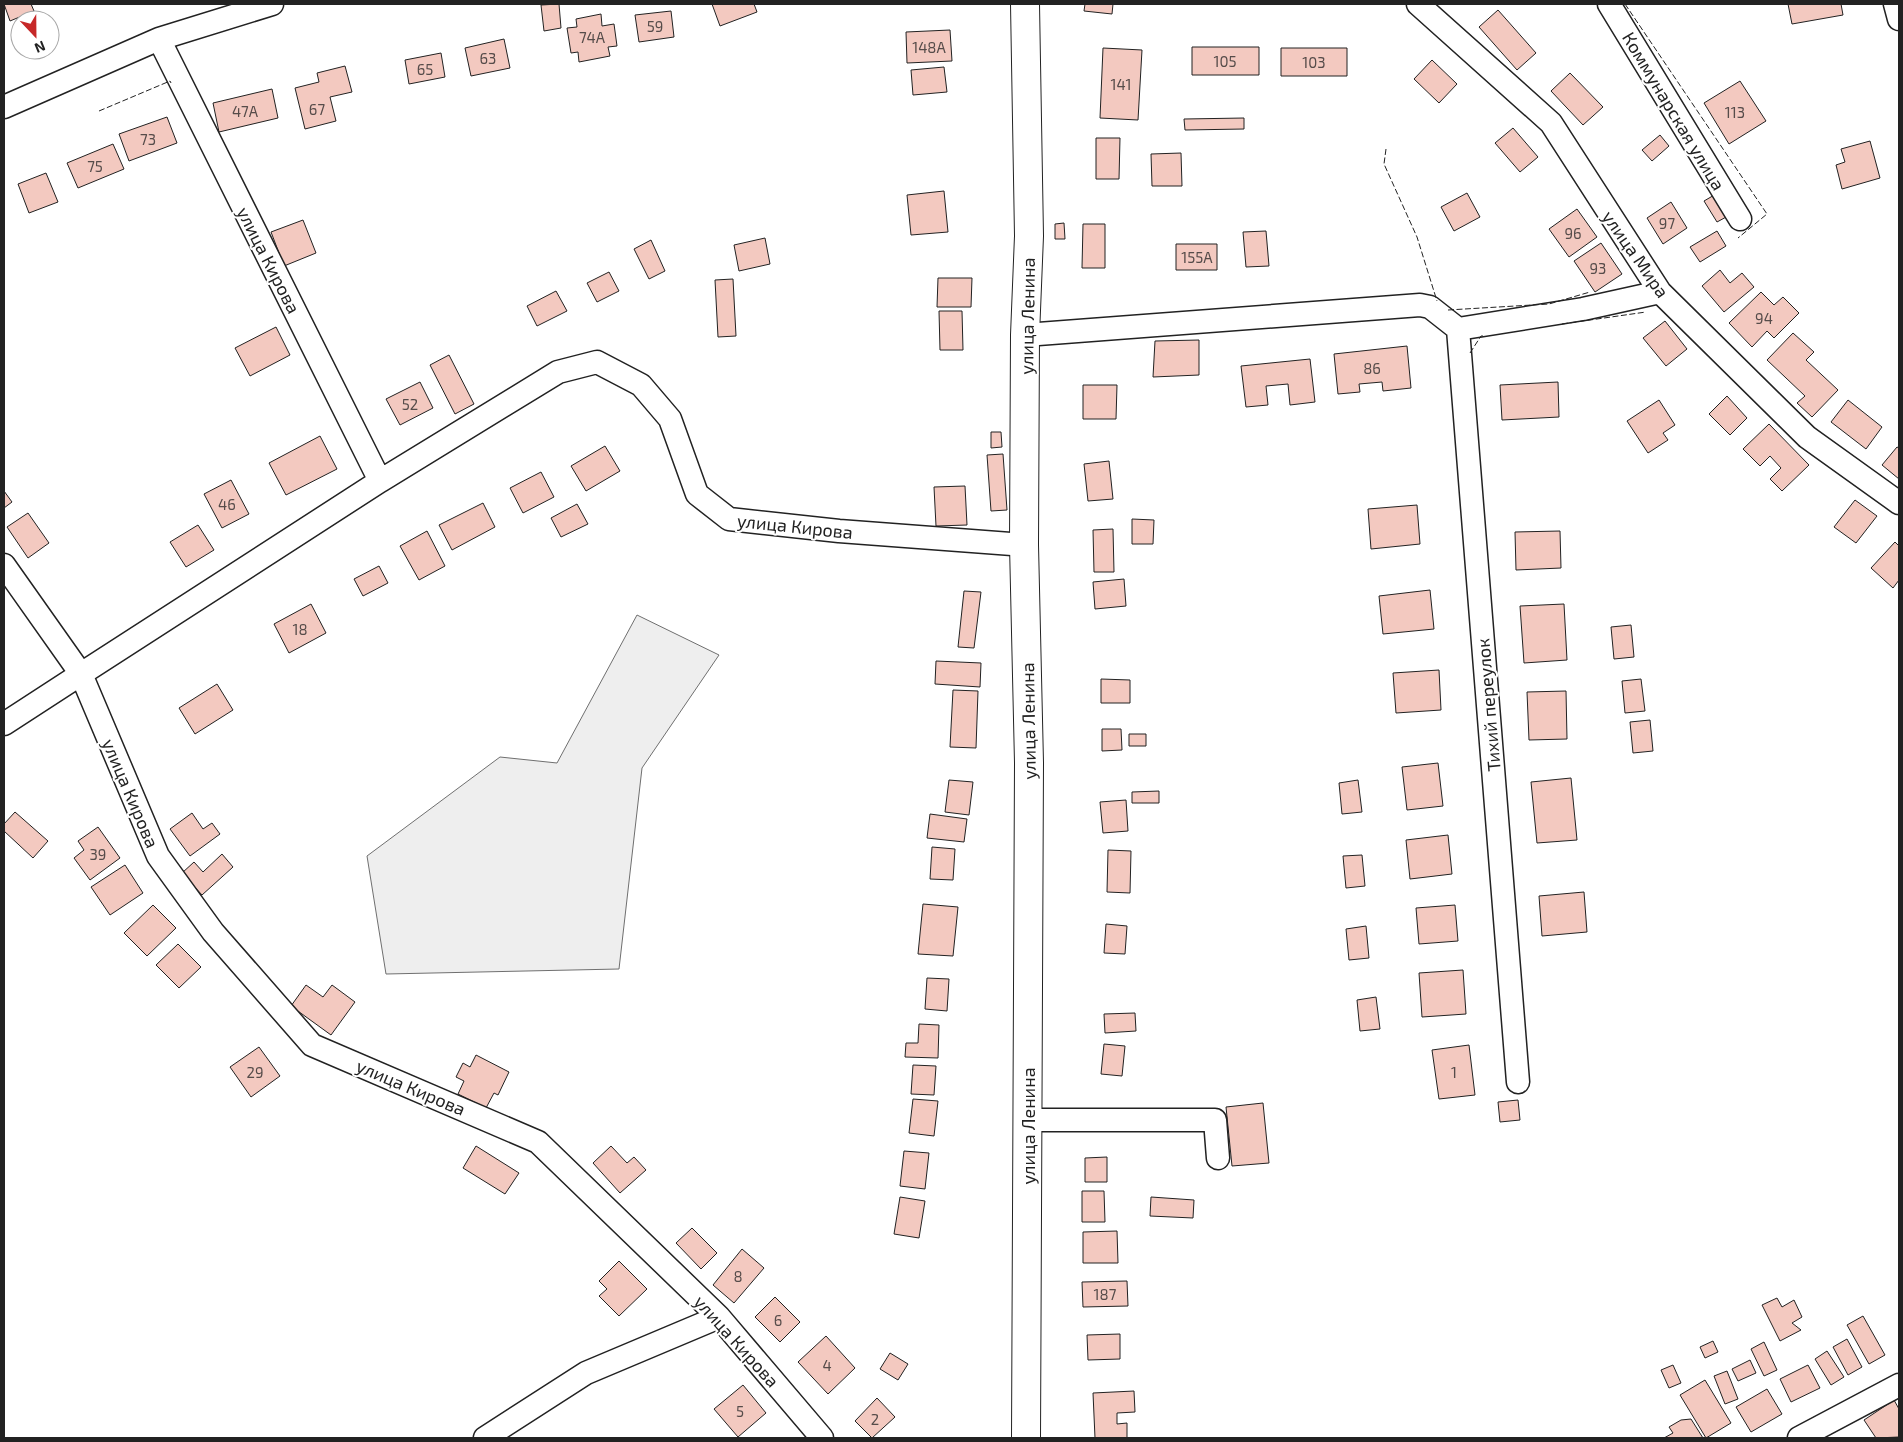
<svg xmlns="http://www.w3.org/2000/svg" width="1903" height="1442" font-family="'Exo 2',sans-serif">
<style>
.green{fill:#eee;stroke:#6f6f6f}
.building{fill:#f3c9c0;stroke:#222}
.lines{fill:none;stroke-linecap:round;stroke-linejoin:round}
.minor-casing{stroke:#222;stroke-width:25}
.major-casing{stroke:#222;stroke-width:30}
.minor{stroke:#fff;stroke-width:22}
.major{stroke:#fff;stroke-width:28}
.fence{stroke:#222;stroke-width:1;stroke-dasharray:6 2.5;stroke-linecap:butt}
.labels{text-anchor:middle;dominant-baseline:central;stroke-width:4;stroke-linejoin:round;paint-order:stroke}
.number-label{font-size:15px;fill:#564c4a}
.street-label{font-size:18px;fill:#222;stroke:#fff}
</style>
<rect width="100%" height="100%" fill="#fff"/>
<!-- green -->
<path class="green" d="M 637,615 L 719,655 L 642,768 L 619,969 L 386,974 L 367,856 L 500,757 L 557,763 Z"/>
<!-- building -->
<path class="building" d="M 4,4 L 31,4 L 34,11 L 10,21 Z
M 559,4 L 561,28 L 544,31 L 541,5 Z
M 712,4 L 754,4 L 757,12 L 720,26 Z
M 1085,4 L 1113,4 L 1112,14 L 1084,11 Z
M 1788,4 L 1841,4 L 1843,15 L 1792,24 Z
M 1498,10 L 1536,53 L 1517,70 L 1479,27 Z
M 671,11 L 674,37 L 639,42 L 635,15 Z
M 601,14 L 602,26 L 614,24 L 617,46 L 608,47 L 610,56 L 579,62 L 578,52 L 571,53 L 567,28 L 577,27 L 576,19 Z
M 950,30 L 952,61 L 907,63 L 906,32 Z
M 504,39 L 510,68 L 471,76 L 465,48 Z
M 1192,47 L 1259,47 L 1259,75 L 1192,75 Z
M 1103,48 L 1142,50 L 1138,120 L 1100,118 Z
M 1281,48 L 1347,48 L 1347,76 L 1281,76 Z
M 441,53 L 445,77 L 409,84 L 405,60 Z
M 1432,60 L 1457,84 L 1439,103 L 1414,79 Z
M 345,66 L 352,92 L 330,97 L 336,121 L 305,129 L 295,88 L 319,82 L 317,73 Z
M 944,67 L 947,92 L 913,95 L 911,70 Z
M 1570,73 L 1603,107 L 1583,125 L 1551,91 Z
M 1740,81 L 1766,121 L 1729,144 L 1704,103 Z
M 272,89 L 278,118 L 219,132 L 213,103 Z
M 167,117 L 177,143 L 129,161 L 119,134 Z
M 1244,118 L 1244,129 L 1185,130 L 1184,119 Z
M 1513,128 L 1538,157 L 1520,172 L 1495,143 Z
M 1660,135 L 1669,146 L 1652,161 L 1642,150 Z
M 1096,138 L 1120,138 L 1119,179 L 1096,179 Z
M 1870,141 L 1880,178 L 1842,189 L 1836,165 L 1845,162 L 1841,149 Z
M 113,144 L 124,169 L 78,188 L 67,163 Z
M 1181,153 L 1182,186 L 1152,186 L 1151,154 Z
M 46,173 L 58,202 L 29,213 L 18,184 Z
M 944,191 L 948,232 L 911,235 L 907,195 Z
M 1467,193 L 1480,217 L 1454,231 L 1441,207 Z
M 1716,194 L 1728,216 L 1717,222 L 1704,201 Z
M 1671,202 L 1687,228 L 1663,244 L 1647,218 Z
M 1577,209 L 1597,237 L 1569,257 L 1549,229 Z
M 303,220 L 316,253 L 284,266 L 271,232 Z
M 1064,223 L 1065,239 L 1055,239 L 1055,224 Z
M 1083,224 L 1105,224 L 1105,268 L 1082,268 Z
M 1266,231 L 1269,266 L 1246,267 L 1243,232 Z
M 1717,231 L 1726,246 L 1700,262 L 1690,247 Z
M 765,238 L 770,264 L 739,271 L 734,245 Z
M 651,240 L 665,271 L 649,279 L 634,249 Z
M 1601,243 L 1622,274 L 1595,292 L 1574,261 Z
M 1176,244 L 1217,244 L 1217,270 L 1176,270 Z
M 1720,270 L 1730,283 L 1742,273 L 1754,287 L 1724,312 L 1702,286 Z
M 609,272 L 619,291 L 597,302 L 587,283 Z
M 938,278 L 972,278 L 971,307 L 937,307 Z
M 733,279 L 736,336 L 718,337 L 715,280 Z
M 556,291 L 567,311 L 537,326 L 527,306 Z
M 1761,292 L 1774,305 L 1783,297 L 1799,313 L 1774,338 L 1767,331 L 1752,347 L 1729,323 Z
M 939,311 L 962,311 L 963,350 L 940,350 Z
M 1665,321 L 1687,349 L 1666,366 L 1643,338 Z
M 276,327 L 290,355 L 250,376 L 235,348 Z
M 1793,333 L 1814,352 L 1806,360 L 1838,390 L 1812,417 L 1797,403 L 1805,396 L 1767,360 Z
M 1199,340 L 1199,375 L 1153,377 L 1155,341 Z
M 1407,346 L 1411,388 L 1383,391 L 1382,382 L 1359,384 L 1360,392 L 1338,394 L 1334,354 Z
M 449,355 L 474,404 L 455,414 L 430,365 Z
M 1310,359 L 1315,402 L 1290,405 L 1288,384 L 1266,386 L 1268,405 L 1246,407 L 1241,366 Z
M 420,382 L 433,408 L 400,425 L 386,399 Z
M 1558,382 L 1559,417 L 1502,420 L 1500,385 Z
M 1083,385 L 1117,385 L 1116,419 L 1083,419 Z
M 1727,396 L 1747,418 L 1730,435 L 1709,414 Z
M 1659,400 L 1675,425 L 1663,433 L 1668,440 L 1648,453 L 1627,421 Z
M 1848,400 L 1882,427 L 1866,449 L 1831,422 Z
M 1769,424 L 1809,465 L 1782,491 L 1770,479 L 1781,468 L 1770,456 L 1760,466 L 1743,449 Z
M 991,432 L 1001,432 L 1002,447 L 991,448 Z
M 320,436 L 337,469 L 286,495 L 269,463 Z
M 605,446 L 620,471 L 586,491 L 571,466 Z
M 1897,447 L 1899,448 L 1899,479 L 1882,465 Z
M 1003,454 L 1007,510 L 991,511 L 987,455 Z
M 1109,461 L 1113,499 L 1088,501 L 1084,464 Z
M 541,472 L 554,497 L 523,513 L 510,488 Z
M 231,480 L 249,514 L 222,528 L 204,494 Z
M 965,486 L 967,525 L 936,526 L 934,487 Z
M 4,491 L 12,502 L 4,508 Z
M 1855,500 L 1877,516 L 1856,543 L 1834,527 Z
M 483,503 L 495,527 L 452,550 L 439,525 Z
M 577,504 L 588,524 L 561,537 L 551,518 Z
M 1417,505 L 1420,544 L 1371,549 L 1368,509 Z
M 28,513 L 49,543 L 28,558 L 7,527 Z
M 1132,519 L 1154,520 L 1153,544 L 1132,544 Z
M 198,525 L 214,550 L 186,567 L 170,542 Z
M 1113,529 L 1114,572 L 1094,572 L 1093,530 Z
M 427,531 L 445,566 L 419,580 L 400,546 Z
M 1560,531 L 1561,568 L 1516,570 L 1515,532 Z
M 1895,542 L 1899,546 L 1899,580 L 1893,588 L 1871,568 Z
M 379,566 L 388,583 L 363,596 L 354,579 Z
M 1124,579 L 1126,606 L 1095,609 L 1093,582 Z
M 1430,590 L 1434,629 L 1383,634 L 1379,596 Z
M 964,591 L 981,592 L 974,648 L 958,647 Z
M 311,604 L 326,633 L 289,653 L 274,624 Z
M 1564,604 L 1567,660 L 1524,663 L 1520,606 Z
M 1631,625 L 1634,657 L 1614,659 L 1611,627 Z
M 936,661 L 981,663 L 980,687 L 935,684 Z
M 1439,670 L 1441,710 L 1396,713 L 1393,673 Z
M 1101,679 L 1130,680 L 1130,703 L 1101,703 Z
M 1641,679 L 1645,711 L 1625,713 L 1622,681 Z
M 217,684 L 233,710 L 195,734 L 179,708 Z
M 953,690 L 978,691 L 976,748 L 950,747 Z
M 1566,691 L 1567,739 L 1529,740 L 1527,692 Z
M 1650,720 L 1653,751 L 1633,753 L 1630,722 Z
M 1102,729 L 1121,729 L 1122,750 L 1102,751 Z
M 1129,734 L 1146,734 L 1146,746 L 1129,746 Z
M 1438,763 L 1443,806 L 1407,810 L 1402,767 Z
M 1571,778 L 1577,840 L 1537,843 L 1531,782 Z
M 949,780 L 973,782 L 969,815 L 945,812 Z
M 1358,780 L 1362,812 L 1342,814 L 1339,783 Z
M 1159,791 L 1159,803 L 1132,803 L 1132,792 Z
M 1126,800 L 1128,831 L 1103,833 L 1100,802 Z
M 15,812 L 48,841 L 33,858 L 4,831 L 4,824 Z
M 192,813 L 203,829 L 212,823 L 220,834 L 190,856 L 170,829 Z
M 930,814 L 967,819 L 964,842 L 927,838 Z
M 98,827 L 120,858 L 90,880 L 74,858 L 84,850 L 78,841 Z
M 1448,835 L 1452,874 L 1410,879 L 1406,840 Z
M 932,847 L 955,849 L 953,880 L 930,879 Z
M 1108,850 L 1131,851 L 1130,893 L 1107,892 Z
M 222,854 L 233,867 L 202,895 L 182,873 L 194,862 L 203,872 Z
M 1362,855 L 1365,886 L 1346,888 L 1343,856 Z
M 125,865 L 143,893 L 110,915 L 91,887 Z
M 1584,892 L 1587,932 L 1542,936 L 1539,896 Z
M 923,904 L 958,907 L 953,956 L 918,954 Z
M 153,905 L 176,928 L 147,956 L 124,933 Z
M 1455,905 L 1458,941 L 1419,944 L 1416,908 Z
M 1106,924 L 1127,926 L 1125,954 L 1104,953 Z
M 1366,926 L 1369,958 L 1349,960 L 1346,929 Z
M 178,944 L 201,967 L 179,988 L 156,965 Z
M 1463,970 L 1466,1014 L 1422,1017 L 1419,973 Z
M 927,978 L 949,979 L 947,1011 L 925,1009 Z
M 306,985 L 323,997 L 332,985 L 355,1002 L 331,1035 L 291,1006 Z
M 1376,997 L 1380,1029 L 1360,1031 L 1357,1000 Z
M 1135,1013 L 1136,1031 L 1105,1033 L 1104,1014 Z
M 919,1024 L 939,1025 L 938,1058 L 905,1057 L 906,1043 L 918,1043 Z
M 1104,1044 L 1125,1046 L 1122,1076 L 1101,1074 Z
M 1469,1045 L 1475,1095 L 1439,1099 L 1432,1050 Z
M 259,1047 L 280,1076 L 251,1097 L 230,1067 Z
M 476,1055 L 509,1072 L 498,1095 L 494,1093 L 486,1108 L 458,1094 L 464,1081 L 456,1077 L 463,1063 L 470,1067 Z
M 913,1065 L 936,1066 L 934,1095 L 911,1094 Z
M 913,1099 L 938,1101 L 934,1136 L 909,1133 Z
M 1518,1100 L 1520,1120 L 1500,1122 L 1498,1102 Z
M 1263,1103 L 1269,1163 L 1232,1166 L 1226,1107 Z
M 476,1146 L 519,1173 L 505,1194 L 463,1168 Z
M 611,1146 L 627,1163 L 634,1157 L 646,1170 L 620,1193 L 593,1163 Z
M 904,1151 L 929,1153 L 925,1189 L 900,1186 Z
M 1107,1157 L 1107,1182 L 1085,1182 L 1085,1158 Z
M 1082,1191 L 1104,1191 L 1105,1222 L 1082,1222 Z
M 900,1197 L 925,1201 L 919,1238 L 894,1234 Z
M 1151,1197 L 1194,1200 L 1193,1218 L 1150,1216 Z
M 692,1228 L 717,1253 L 701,1269 L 676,1243 Z
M 1117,1231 L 1118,1263 L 1083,1263 L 1083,1232 Z
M 742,1249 L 764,1268 L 734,1303 L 713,1285 Z
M 619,1261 L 647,1289 L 619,1316 L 599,1296 L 607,1289 L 599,1281 Z
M 1127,1281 L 1128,1306 L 1083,1307 L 1082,1282 Z
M 775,1297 L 800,1322 L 780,1342 L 755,1317 Z
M 1777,1298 L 1782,1307 L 1794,1300 L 1802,1317 L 1792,1323 L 1801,1330 L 1780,1341 L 1762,1305 Z
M 1863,1316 L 1885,1355 L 1869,1364 L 1847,1325 Z
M 1120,1334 L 1120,1359 L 1088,1360 L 1087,1335 Z
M 826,1336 L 855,1368 L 828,1394 L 798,1362 Z
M 1847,1339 L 1862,1367 L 1848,1375 L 1833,1347 Z
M 1713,1341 L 1718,1352 L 1705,1358 L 1700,1347 Z
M 1764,1342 L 1777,1370 L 1764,1376 L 1751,1349 Z
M 1827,1351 L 1844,1377 L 1831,1385 L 1815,1359 Z
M 890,1353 L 908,1364 L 898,1380 L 880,1369 Z
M 1750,1360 L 1756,1373 L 1738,1381 L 1732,1369 Z
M 1673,1365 L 1681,1383 L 1669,1388 L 1661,1370 Z
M 1808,1365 L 1820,1388 L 1791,1402 L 1780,1379 Z
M 1727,1371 L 1738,1399 L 1725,1404 L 1714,1376 Z
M 1705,1380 L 1731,1423 L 1706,1438 L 1680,1395 Z
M 743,1385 L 766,1413 L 738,1437 L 714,1409 Z
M 1767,1389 L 1782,1414 L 1751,1432 L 1736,1407 Z
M 1134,1391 L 1135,1412 L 1117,1413 L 1117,1424 L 1127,1423 L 1127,1438 L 1095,1438 L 1093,1393 Z
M 877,1398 L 895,1417 L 872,1438 L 855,1421 Z
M 1894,1400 L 1899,1409 L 1899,1437 L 1876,1438 L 1864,1420 Z
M 1691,1419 L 1703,1438 L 1664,1438 L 1673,1433 L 1669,1427 L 1681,1420 Z"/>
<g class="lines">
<!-- minor casing -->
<g class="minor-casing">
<path id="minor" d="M 1418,4 L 1551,123 L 1660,292 L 1807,437 L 1899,503
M 1609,4 L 1740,219
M 1895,4 L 1899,19
M 159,39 L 380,481
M 4,107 L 159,39 L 272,4
M 1458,329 L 1518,1082
M 1025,335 L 1420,305 L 1430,307 L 1458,329 L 1583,309 L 1660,292
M 4,565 L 81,674 L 4,724
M 1028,1120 L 1215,1120 L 1218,1158
M 485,1438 L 586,1373 L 719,1317
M 822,1438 L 719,1317 L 538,1142 L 312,1045 L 213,932 L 158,856 L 81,674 L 380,481 L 558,372 L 597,362 L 641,385 L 670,419 L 697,494 L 729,519 L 839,531 L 1024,545
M 1799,1438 L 1899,1385"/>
</g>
<!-- major casing -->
<g class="major-casing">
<path id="major" d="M 1025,4 L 1029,236 L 1025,335 L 1024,545 L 1029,763 L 1026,1438"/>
</g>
<!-- minor -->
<use href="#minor" class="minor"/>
<!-- major -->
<use href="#major" class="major"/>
<!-- fence -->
<path class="fence" d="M 1625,4 L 1767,214 L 1738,238
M 99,111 L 170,81 L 171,83
M 1386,149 L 1384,164 L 1417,237 L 1437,301
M 1448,310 L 1549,304 L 1590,292
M 1562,324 L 1646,312
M 1470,353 L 1481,336 L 1483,336"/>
</g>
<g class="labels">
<!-- number labels -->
<g class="number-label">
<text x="655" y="26">59</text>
<text x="592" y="37">74А</text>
<text x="929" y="47">148А</text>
<text x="488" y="58">63</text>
<text x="1225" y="61">105</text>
<text x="1314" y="62">103</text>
<text x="425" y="69">65</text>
<text x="1121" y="84">141</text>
<text x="317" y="109">67</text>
<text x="245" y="111">47А</text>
<text x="1735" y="112">113</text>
<text x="148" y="139">73</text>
<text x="95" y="166">75</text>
<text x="1667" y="223">97</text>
<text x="1573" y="233">96</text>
<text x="1197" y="257">155А</text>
<text x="1598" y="268">93</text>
<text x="1764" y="318">94</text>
<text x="1372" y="368">86</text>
<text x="410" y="404">52</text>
<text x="227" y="504">46</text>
<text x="300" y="629">18</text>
<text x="98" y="854">39</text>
<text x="255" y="1072">29</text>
<text x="1454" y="1072">1</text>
<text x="738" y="1276">8</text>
<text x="1105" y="1294">187</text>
<text x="778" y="1320">6</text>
<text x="827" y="1365">4</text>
<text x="740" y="1411">5</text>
<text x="875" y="1419">2</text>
</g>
<!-- street labels -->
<g class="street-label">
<text transform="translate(1674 111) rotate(59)">Коммунарская улица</text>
<text transform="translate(1636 254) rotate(55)">улица Мира</text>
<text transform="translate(269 260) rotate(63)">улица Кирова</text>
<text transform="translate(1027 316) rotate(-89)">улица Ленина</text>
<text transform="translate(795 526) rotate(6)">улица Кирова</text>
<text transform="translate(1488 705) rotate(-95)">Тихий переулок</text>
<text transform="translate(1028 721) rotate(-91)">улица Ленина</text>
<text transform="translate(131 793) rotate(67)">улица Кирова</text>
<text transform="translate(411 1087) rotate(23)">улица Кирова</text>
<text transform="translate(1028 1126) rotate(-90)">улица Ленина</text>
<text transform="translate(737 1341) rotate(48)">улица Кирова</text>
</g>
</g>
<!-- border -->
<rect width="1903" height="1442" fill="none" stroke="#222222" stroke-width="10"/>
<!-- north arrow -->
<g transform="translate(35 35) rotate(158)"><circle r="24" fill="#ffffff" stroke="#a7a7a7"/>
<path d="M0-4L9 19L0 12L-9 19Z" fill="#c62828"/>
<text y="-8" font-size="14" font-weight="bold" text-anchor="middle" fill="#222222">N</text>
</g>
</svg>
